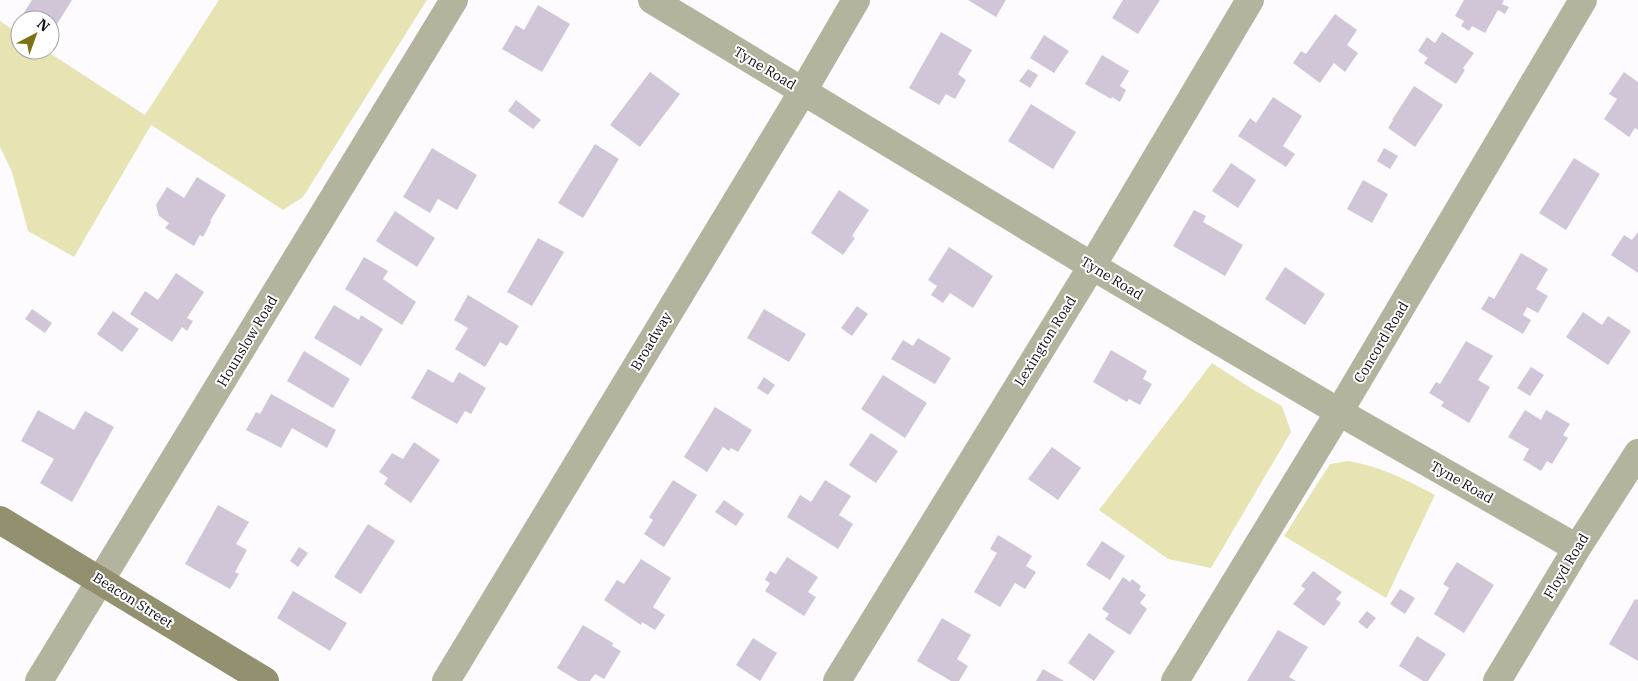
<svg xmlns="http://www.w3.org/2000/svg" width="1638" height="681" font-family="'IBM Plex Serif',serif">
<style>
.green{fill:#e7e4b4}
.building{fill:#d1c6d8}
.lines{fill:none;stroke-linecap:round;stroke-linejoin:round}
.street{stroke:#b4b39d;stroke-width:28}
.secondary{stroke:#92906f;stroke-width:28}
.labels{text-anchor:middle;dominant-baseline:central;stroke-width:4;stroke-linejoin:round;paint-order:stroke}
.street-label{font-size:14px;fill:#120e14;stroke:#fff}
</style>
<rect width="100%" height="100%" fill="#fdfbfe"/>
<!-- green -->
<path class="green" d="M 219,0 L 427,0 L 303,197 L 283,210 L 151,125 L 74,257 L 28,231 L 12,172 L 0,147 L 0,21 L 20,34 L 20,50 L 45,50 L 145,115 Z
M 1212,363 L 1252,389 L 1282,406 L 1291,432 L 1211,568 L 1168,559 L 1099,510 Z
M 1348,461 C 1382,467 1405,479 1435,495 L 1386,598 L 1284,536 L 1330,464 Z"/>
<!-- building -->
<path class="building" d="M 32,0 L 72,0 L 52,32 L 50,31 L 50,20 L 32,20 L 23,14 Z
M 968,0 L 1006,0 L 996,17 Z
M 1123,0 L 1160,0 L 1138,34 L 1112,18 Z
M 1464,0 L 1504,0 L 1502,4 L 1509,7 L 1505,14 L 1498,10 L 1485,33 L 1472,26 L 1469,31 L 1461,26 L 1464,21 L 1455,16 Z
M 538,5 L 570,24 L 542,72 L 502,49 L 516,25 L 524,30 Z
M 1335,14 L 1357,30 L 1347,45 L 1358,53 L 1345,72 L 1334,63 L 1320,83 L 1293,63 L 1301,51 L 1306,54 Z
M 941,32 L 972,50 L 958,74 L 966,80 L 955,99 L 946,94 L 939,105 L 909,88 Z
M 1442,32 L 1474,53 L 1463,68 L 1465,70 L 1456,84 L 1424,63 L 1428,58 L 1418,51 L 1427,37 L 1435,43 Z
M 1044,35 L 1069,51 L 1054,73 L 1030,58 Z
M 1102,55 L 1129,71 L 1120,86 L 1126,90 L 1120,102 L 1112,97 L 1111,99 L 1085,84 Z
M 1028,69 L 1038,75 L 1030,88 L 1019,81 Z
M 650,72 L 680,94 L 640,147 L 610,125 Z
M 1624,72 L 1638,82 L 1638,130 L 1635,128 L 1629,137 L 1604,119 L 1617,99 L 1609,94 Z
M 1414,86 L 1443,105 L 1415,147 L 1388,128 L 1393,120 L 1392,120 Z
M 1273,97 L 1302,116 L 1283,146 L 1295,154 L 1286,167 L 1238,136 L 1250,118 L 1256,123 Z
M 516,100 L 541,120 L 533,129 L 508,111 Z
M 1031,104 L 1076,132 L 1053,169 L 1008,141 Z
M 595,144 L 619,159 L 583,218 L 558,203 Z
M 432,148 L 477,175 L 457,210 L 438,199 L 430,213 L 403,197 Z
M 1384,148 L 1398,156 L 1390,169 L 1377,161 Z
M 1574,158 L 1600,174 L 1566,230 L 1539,213 Z
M 1231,163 L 1256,180 L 1238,208 L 1212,191 Z
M 197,177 L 226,195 L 210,221 L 211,222 L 203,237 L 200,235 L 194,246 L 165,228 L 169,223 L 159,216 L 156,205 L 167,187 L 184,198 Z
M 1363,180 L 1388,194 L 1372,223 L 1347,209 Z
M 839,190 L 869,210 L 852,236 L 855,238 L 843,255 L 811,233 Z
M 1194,210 L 1206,216 L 1203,222 L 1243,245 L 1225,276 L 1173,246 Z
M 395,211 L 435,238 L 417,267 L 376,241 Z
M 1638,232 L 1638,273 L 1611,255 L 1624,235 L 1632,240 Z
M 538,238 L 564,252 L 532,306 L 507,292 Z
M 949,247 L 993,276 L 973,308 L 950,293 L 943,303 L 931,295 L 937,286 L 928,280 Z
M 1521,253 L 1548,269 L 1536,289 L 1548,296 L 1538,313 L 1527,307 L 1523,315 L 1531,320 L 1523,334 L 1481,309 L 1489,296 L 1494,299 Z
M 364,257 L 388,271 L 383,279 L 416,302 L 402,325 L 345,289 Z
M 1285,267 L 1325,294 L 1305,325 L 1265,299 Z
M 176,273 L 204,292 L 187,318 L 193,321 L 187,331 L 182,327 L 172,342 L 130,314 L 145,291 L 158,300 Z
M 468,295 L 519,326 L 507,346 L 500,342 L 485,367 L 455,349 L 468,328 L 454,320 Z
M 334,305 L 359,320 L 361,315 L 383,329 L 361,366 L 314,338 Z
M 857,306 L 868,314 L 852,336 L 841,328 Z
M 32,309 L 52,323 L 45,333 L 25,319 Z
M 764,309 L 806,334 L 789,362 L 747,338 Z
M 113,311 L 139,329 L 122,352 L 97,334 Z
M 1583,312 L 1602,325 L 1608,316 L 1631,331 L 1608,365 L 1566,337 Z
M 918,338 L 951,358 L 935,384 L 891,359 L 903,340 L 913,346 Z
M 1466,341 L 1493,356 L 1478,380 L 1490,387 L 1469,423 L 1441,406 L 1444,402 L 1429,393 L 1436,382 L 1440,384 Z
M 1111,350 L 1147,371 L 1143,379 L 1152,384 L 1140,405 L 1129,399 L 1127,402 L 1093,382 Z
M 304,351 L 350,379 L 333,408 L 287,381 Z
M 1531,367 L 1544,375 L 1530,396 L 1517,388 Z
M 428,369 L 453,383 L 459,372 L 486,388 L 471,414 L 465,411 L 457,424 L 411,398 Z
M 883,375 L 927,403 L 905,438 L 861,409 Z
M 764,377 L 775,385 L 768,395 L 757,388 Z
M 271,394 L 336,430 L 327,448 L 292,428 L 281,448 L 246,430 L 256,412 L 260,414 Z
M 715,407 L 752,430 L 738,452 L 731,448 L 729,451 L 723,447 L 707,472 L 684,457 Z
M 38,410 L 74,430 L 85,411 L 114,427 L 72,502 L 40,483 L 54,459 L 21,441 Z
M 1525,410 L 1541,420 L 1546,410 L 1570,424 L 1563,435 L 1568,438 L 1552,464 L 1547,461 L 1541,471 L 1523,460 L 1529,449 L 1508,437 Z
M 871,433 L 898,451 L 876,483 L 849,465 Z
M 414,442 L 440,460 L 411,503 L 384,484 L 388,478 L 379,472 L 392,453 L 403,459 Z
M 1052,447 L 1081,468 L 1058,500 L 1028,479 Z
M 673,480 L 697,495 L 664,547 L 644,534 L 653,520 L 649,517 Z
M 825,480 L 851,496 L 839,515 L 853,524 L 838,549 L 787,517 L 800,495 L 811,502 Z
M 724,500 L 744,514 L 736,526 L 715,512 Z
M 218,505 L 249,522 L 236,544 L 247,550 L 235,572 L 239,574 L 230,589 L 185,564 Z
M 368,524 L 395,541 L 361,594 L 334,577 Z
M 998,535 L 1032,556 L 1026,566 L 1036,572 L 1025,589 L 1015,583 L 1000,607 L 974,592 L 997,553 L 990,549 Z
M 1102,541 L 1125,556 L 1110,580 L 1086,565 Z
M 299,547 L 308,553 L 298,567 L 290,561 Z
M 787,557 L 818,577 L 808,592 L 816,597 L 804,616 L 765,591 L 770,583 L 765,580 L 770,571 L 776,574 Z
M 641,559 L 671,578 L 653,607 L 665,615 L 655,630 L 642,622 L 641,625 L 604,600 L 617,580 L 624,584 Z
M 1457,562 L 1494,585 L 1464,633 L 1434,614 L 1449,588 L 1443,584 Z
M 1313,571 L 1342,592 L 1336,599 L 1341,603 L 1324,626 L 1293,604 L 1305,589 L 1301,586 Z
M 1123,577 L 1130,582 L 1132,579 L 1141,586 L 1139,590 L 1146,595 L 1140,603 L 1147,609 L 1130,635 L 1105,619 L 1109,614 L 1102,609 Z
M 1400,589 L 1415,598 L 1405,614 L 1390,604 Z
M 293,591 L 347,623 L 330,651 L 277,618 Z
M 1635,599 L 1638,600 L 1638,661 L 1609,644 Z
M 1367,611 L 1376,618 L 1367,629 L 1358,622 Z
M 942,618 L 971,635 L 957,659 L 968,666 L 959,681 L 951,681 L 917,661 Z
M 583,625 L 613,643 L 612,646 L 621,651 L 604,679 L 595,674 L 590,681 L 578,681 L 557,668 Z
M 1278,630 L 1308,647 L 1289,677 L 1296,681 L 1247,681 Z
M 1089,633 L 1115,651 L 1094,681 L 1068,663 Z
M 1417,636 L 1446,654 L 1428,681 L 1423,681 L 1399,666 Z
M 753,638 L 777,653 L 760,681 L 736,665 Z
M 1043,669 L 1064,681 L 1036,681 Z"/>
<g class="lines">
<!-- street -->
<path class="street" d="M 652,0 L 1092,266 L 1339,412 L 1577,548
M 39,681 L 454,0
M 446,681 L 803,91 L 856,0
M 837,681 L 1092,266 L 1250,0
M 1175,681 L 1339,412 L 1583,0
M 1497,681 L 1577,548 L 1638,453"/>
<!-- secondary -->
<path class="secondary" d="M 0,520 L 265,681"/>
</g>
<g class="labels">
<!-- street labels -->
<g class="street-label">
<text transform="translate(765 68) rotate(31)">Tyne Road</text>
<text transform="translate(1112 278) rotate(31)">Tyne Road</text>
<text transform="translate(247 341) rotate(-59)">Hounslow Road</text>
<text transform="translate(651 341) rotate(-59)">Broadway</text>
<text transform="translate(1045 341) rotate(-58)">Lexington Road</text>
<text transform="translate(1381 342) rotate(-59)">Concord Road</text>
<text transform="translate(1462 482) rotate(30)">Tyne Road</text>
<text transform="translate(1566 566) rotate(-59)">Floyd Road</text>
<text transform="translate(133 600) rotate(32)">Beacon Street</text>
</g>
</g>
<!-- north arrow -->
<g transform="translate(35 35) rotate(41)"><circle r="24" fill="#ffffff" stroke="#a09fa1"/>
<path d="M0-4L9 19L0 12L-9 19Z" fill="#7a7215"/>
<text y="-8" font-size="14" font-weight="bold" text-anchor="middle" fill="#120e14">N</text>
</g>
</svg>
